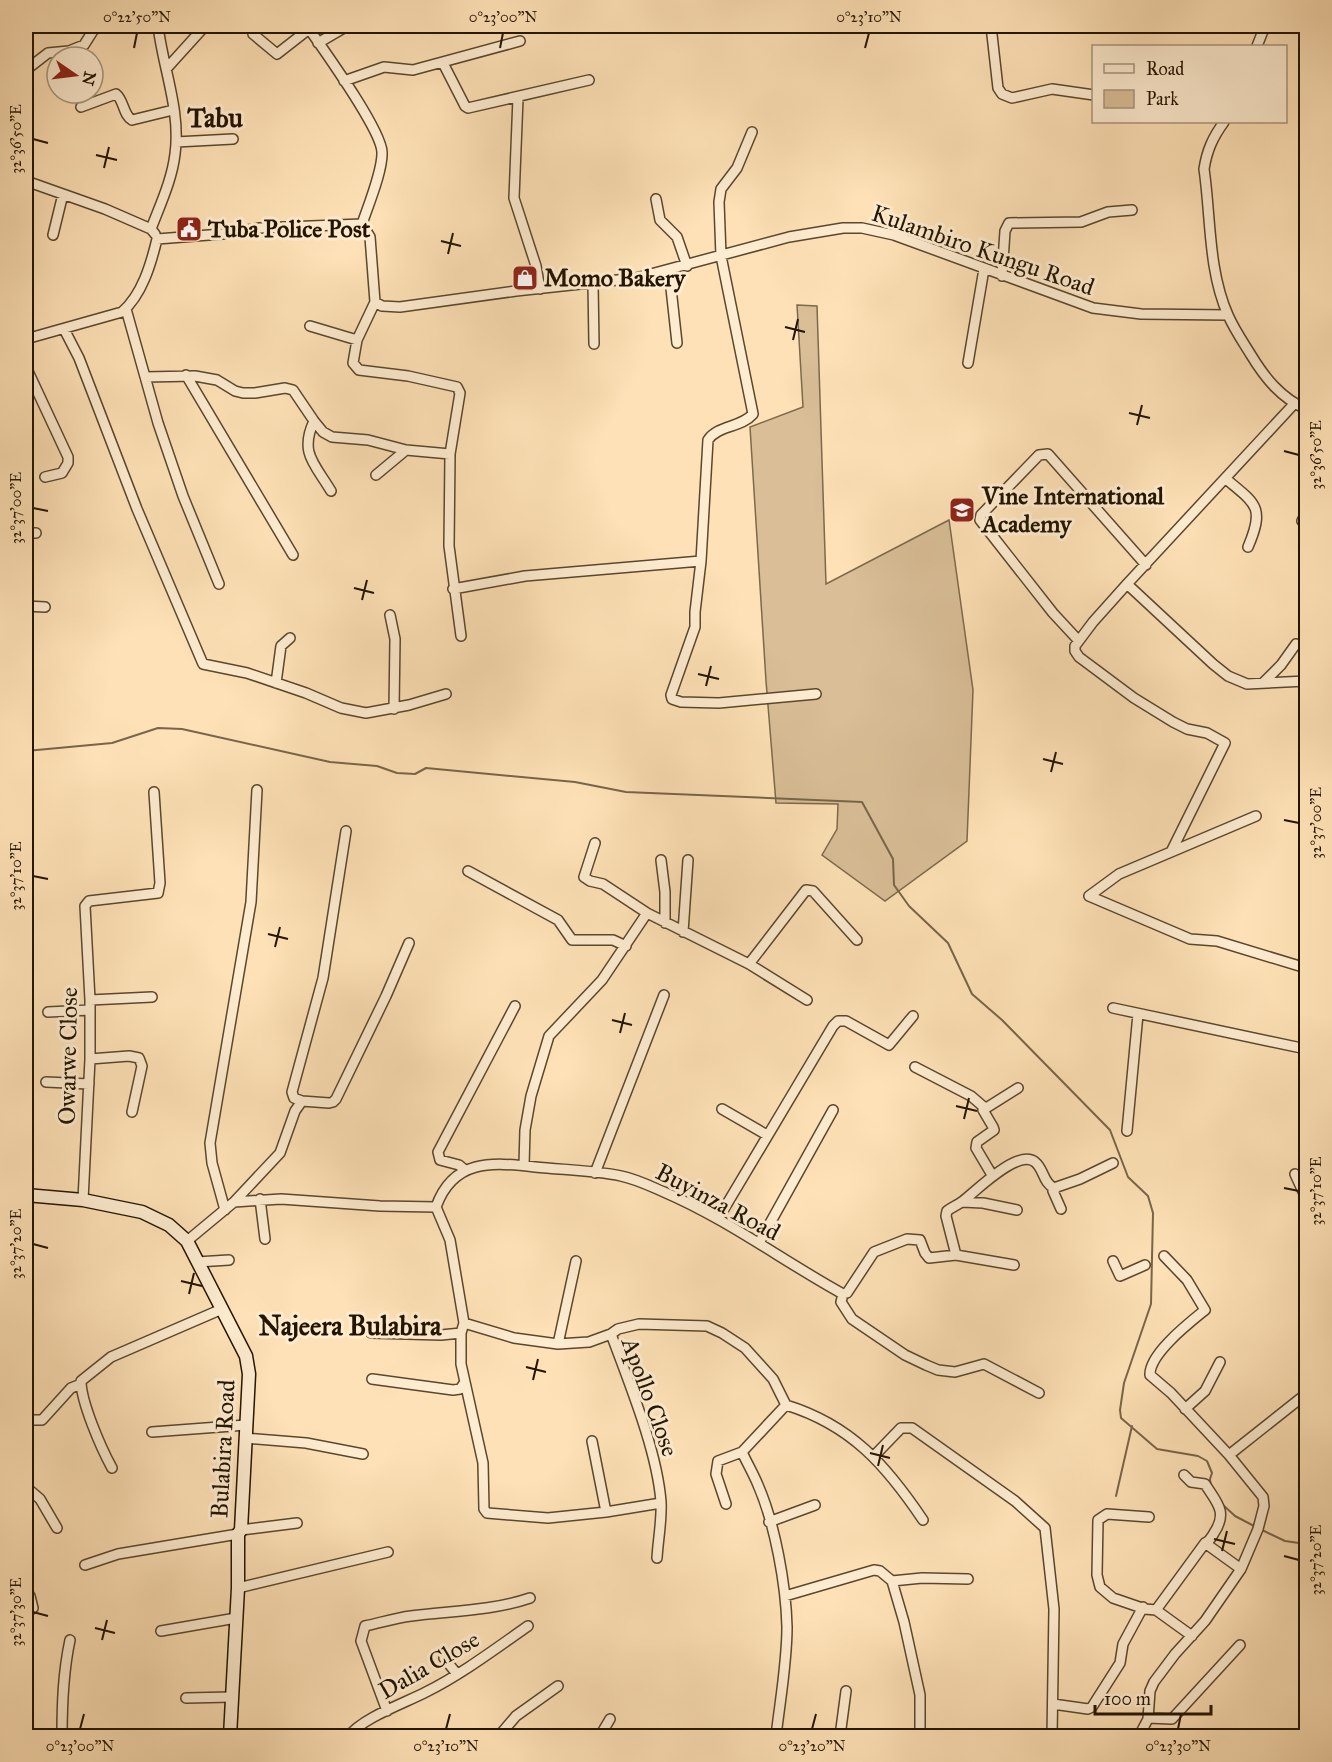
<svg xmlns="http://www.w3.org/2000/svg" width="1332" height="1762" font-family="'IM FELL Great Primer',serif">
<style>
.green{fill:#d9be97;stroke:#7e694c;stroke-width:1.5}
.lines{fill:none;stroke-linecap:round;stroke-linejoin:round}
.stream{stroke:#796548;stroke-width:2}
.street-casing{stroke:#59472e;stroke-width:12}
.secondary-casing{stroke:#221400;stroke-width:15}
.street{stroke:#feecd0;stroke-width:9}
.secondary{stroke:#feecd0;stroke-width:12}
.ticks{fill:none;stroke:#221400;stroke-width:2}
.labels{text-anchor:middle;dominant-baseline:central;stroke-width:6;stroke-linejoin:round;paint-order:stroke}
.poi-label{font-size:24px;font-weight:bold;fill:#221400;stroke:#feecd0;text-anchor:start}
.street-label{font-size:24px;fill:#221400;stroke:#feecd0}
.quarter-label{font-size:27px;font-weight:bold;fill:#221400;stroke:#feecd0}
.neatline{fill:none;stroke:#221400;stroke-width:2}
.ticks-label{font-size:15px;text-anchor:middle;fill:#221400}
</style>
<rect width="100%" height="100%" fill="#fee1b6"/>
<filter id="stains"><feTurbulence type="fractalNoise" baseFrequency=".00333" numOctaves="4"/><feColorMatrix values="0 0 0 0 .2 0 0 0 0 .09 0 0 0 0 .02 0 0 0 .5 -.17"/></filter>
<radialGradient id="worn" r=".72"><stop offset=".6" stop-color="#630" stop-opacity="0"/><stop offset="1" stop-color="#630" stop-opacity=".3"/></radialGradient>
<!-- green -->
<path class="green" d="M 797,305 L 817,306 L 826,584 L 949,520 L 973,690 L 967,841 L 885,901 L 822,855 L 837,829 L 838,804 L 776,803 L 766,681 L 750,427 L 803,407 Z"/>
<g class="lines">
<!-- stream -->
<path class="stream" d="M 26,751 L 112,743 L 158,728 L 182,729 L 330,762 L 377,766 L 397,773 L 415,774 L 426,768 L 575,782 L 626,792 L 862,802 L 893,859 L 894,885 L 909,906 L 948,943 L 972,994 L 1002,1020 L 1110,1130 L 1128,1177 L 1148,1196 L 1153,1213 L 1151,1304 L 1124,1383 L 1120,1410 L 1121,1418 L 1157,1449 L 1198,1456 L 1207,1461 L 1212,1473 L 1210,1479 L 1211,1487
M 1116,1496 L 1132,1426
M 1222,1504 L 1235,1516 L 1254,1526
M 1262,1530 L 1285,1541 L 1306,1544"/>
<!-- street casing -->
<g class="street-casing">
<path id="street" d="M 307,26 C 323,49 381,129 382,152 C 383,170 368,206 362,224
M 991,26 L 998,88 L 1002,94 L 1012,98 L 1052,89 L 1094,95
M 253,34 L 277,54 L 309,29
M 318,43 L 347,26
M 1257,46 L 1265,26
M 443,63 L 465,106 L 468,108 L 589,80
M 167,68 L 205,26
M 26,70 L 48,53 L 69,51 L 84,45 L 96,26
M 344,81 L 384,67 L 413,70 L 520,41
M 518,98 L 514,198 L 536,266 L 540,289
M 81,107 L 116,94 C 124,100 123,115 132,120 L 173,110
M 1224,122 C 1213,137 1207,150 1204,169 C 1211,217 1208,270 1228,315 C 1234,329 1243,342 1251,355 C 1265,378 1281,398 1306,409
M 752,132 L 737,168 L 721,189 L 719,202 L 721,256 L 753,414 C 741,428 718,425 708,440 L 701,561 L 695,612 L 695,627 L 671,695 L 672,699 L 681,702 L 719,703 L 816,694
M 176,142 L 233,139
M 26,181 L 105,209 L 151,229 L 155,234
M 656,199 L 660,220 L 677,237 L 687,266
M 151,229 C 160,205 172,180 175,154 C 181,111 163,68 158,26
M 53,235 L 63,194
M 157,239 L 222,234 L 260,228 L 362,224 L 370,237 L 375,302 L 382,306 L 400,307 L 516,291 L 636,278 L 789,237 L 843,228 L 862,228 L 894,235 L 1093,308 L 1141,314 L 1228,315
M 669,270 L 677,343
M 1002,276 L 1005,231 L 1009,223 L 1081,222 L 1108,212 L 1132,210
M 593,284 L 594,344
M 126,309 L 158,423 L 183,496 L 219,584
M 310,326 L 357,340 L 375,302
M 64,329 L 79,358 L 137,509 L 203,664 L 247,673 L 306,693 L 341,708 L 366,713 L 409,705 L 446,694
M 26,339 L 122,312 C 142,295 151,264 157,239
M 357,340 L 353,363 L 359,370 L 408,376 L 457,387 L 460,393 L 450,454
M 968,363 L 984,269
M 26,367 L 68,457 L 68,463 L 62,473 L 45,477
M 186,375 L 293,555
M 145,377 L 195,376 L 217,380 L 235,391 L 243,393 L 255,393 L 285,388 L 293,390 L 314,421 L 323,432 L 332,437 L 368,440 L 406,450 L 450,454 L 449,546 L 461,636
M 314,421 C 299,453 315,464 331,491
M 376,475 L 406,450
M 1226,479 C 1256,504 1265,507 1248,547
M 1306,513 L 1302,521 L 1306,523
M 26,533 L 36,533
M 1127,584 L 1213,664 L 1228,676 L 1247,684 L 1306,681
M 453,589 L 525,576 L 701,561
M 26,606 L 45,607
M 390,615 L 395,639 L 394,709
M 1078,640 L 1053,613 L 980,520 L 981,515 L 1039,455 L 1048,454 L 1146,565
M 276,683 L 281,646 L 290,638
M 1263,683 L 1281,665 L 1296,644
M 595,843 L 584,877 L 590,881 L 603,884 L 647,913
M 1172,850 L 1225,743 L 1207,733 L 1187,729 L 1173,722 L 1134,698 L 1079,657 L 1075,651 L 1075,646 L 1093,622 L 1127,584 L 1294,404
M 661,860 L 665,892 L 665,923
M 468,871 L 558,920 L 572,940 L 613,940 L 626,946
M 1089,896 L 1190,939 L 1217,941 L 1306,968
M 1089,896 L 1119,874 L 1256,816
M 683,932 L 688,860
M 749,964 L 806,890 L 813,891 L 857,940
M 90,1000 L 152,997
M 1113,1008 L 1306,1049
M 48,1012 L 90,1010
M 90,1059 L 129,1056 L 139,1058 L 142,1066 L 132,1112
M 915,1067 L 971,1096 L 985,1108
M 46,1082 L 89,1084
M 302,1101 L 294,1098 L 292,1092 L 323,978 L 346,831
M 722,1109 L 767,1135
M 1127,1131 L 1138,1014
M 524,1165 L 525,1130 L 531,1096 L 549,1036 L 602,980 L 647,913 L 749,964 L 807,1000
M 465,1170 L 459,1165 L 440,1160 L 438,1152 L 515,1006
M 595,1173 L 664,995
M 1295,1174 L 1306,1198
M 992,1175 L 976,1148 L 977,1142 L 994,1130 L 993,1127 L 983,1110 L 1018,1088
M 1057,1187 L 1053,1191 L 1061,1209
M 260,1199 L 265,1239
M 83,1200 L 90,1059 L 90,1000 L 85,906 L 89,901 L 158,893 L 160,883 L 154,792
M 234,1202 L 280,1153 L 295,1111 L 302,1101 L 329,1103 L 333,1102 L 336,1099 L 386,996 L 409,943
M 962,1202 L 983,1203 L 1017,1210
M 436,1207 L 450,1240 L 464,1323 L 514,1338 L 558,1344 L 589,1342 L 611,1334 L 618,1329 L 639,1324 L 707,1326 L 722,1333 L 745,1348 L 773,1379 L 786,1405
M 225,1210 L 212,1163 L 210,1143 L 251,902 L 257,790
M 718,1219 L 833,1026 L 838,1021 L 846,1021 L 889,1045 L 913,1016
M 187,1241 L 234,1202 L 281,1199 L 380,1206 L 436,1207 C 453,1159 491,1162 535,1167 C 563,1170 593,1170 621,1176 C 636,1179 650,1186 664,1192 C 727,1219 783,1261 843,1294 L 847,1293 L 874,1252 L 907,1239 L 920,1240 L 925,1253 L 929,1258 L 956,1255 L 1014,1265
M 759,1243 L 833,1110
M 956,1255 L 946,1216 L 947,1211 C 952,1207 958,1205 963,1201 C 975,1192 1018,1148 1035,1162 C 1044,1169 1043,1183 1054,1188 L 1080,1179 L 1113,1163
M 1113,1261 L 1120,1276 L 1145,1265
M 197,1262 L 229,1260
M 843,1294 L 841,1302 L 852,1319 L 905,1355 L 926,1365 L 938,1370 L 955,1372 L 984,1364 L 1039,1393
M 464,1323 L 461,1333 L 461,1364 L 483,1463 L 484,1509 L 487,1513 L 548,1518 L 606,1512
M 371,1333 L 441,1335 L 461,1333
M 611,1334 C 629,1383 657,1450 661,1502 C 662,1520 658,1540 657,1558
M 558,1344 L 576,1261
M 372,1379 L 453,1390 L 460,1389 L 465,1382
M 786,1405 C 851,1425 886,1465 923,1520
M 1185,1409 L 1205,1391 L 1220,1362
M 32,1420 L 42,1420 L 71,1388 L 81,1384
M 152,1432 L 246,1425
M 245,1438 L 306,1443 L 363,1454
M 592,1441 L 606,1512 L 661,1503
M 742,1452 C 747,1463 753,1473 758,1485 C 775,1524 786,1585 787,1627 C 787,1663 780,1701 776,1736
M 1229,1455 L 1306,1394
M 873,1457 L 901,1428 L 912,1428 L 1015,1501 L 1045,1528 L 1054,1609 L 1052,1736
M 112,1468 C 101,1448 81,1402 81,1381 L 111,1357 L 222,1309
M 1184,1475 L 1191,1482 L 1205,1484 C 1217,1503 1228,1512 1214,1533 C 1211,1538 1210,1541 1205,1543 L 1241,1569
M 26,1487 L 40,1499 L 57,1528
M 726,1504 L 716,1474 L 718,1461 L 742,1452 L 786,1405
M 1149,1517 L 1107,1514 L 1098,1520 L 1097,1575 L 1100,1587 L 1113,1598 L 1145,1609 L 1156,1610 L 1192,1636
M 769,1522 L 815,1505
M 241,1530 L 297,1523
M 85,1565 L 118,1554 L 238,1534
M 892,1581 L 922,1578 L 968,1579
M 238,1588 L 388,1552
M 26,1590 L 30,1596 L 33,1608 L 26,1614
M 785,1596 L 874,1570 L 880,1571 L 892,1581 L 904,1622 L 920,1695 L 920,1736
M 1156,1610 L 1205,1543
M 161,1631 L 236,1618
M 444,1658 L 457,1674
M 186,1698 L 232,1697
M 1053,1704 L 1088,1709 L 1092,1707 L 1120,1663 L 1123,1644 L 1143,1607
M 387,1711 L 361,1641 L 365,1626 C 380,1623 395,1618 411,1616 C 450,1611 492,1611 530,1598
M 1148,1718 L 1172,1719 L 1240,1645
M 62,1736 C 62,1703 63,1673 70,1640
M 349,1736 C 362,1718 405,1703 426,1692 C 462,1674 495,1649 528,1626
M 499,1736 L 516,1716 L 558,1686
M 600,1736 L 610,1719
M 840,1736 L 846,1691
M 1139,1736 L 1148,1719 L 1150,1691 L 1154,1682 L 1175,1654 L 1205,1621 L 1241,1569 L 1258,1529 L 1264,1506 L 1263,1497 L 1229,1455 L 1171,1393 L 1150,1375 C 1149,1354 1189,1323 1205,1310 L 1187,1280 L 1164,1256"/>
</g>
<!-- secondary casing -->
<g class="secondary-casing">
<path id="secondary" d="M 26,1195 L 83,1200 L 142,1212 L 169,1225 L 187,1241 L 246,1356 L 249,1374 L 241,1530 L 238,1534 L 238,1588 L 230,1736"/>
</g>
<!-- street -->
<use href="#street" class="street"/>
<!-- secondary -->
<use href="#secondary" class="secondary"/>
</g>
<!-- ticks -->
<path class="ticks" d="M 134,48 L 137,33M 500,48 L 503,33M 865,48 L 869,33M 33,139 L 48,143M 96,155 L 117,160M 104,168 L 109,147M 441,241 L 461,246M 448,254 L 453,233M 785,327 L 805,332M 793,340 L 798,319M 1129,413 L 1150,418M 1137,425 L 1142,405M 1284,451 L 1299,455M 33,508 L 48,511M 354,588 L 374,593M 362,600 L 367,580M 698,674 L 719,679M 706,686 L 711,666M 1043,759 L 1063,764M 1051,772 L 1056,752M 1284,820 L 1299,823M 33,876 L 48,879M 268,934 L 288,939M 275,947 L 280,927M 612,1020 L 632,1025M 620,1033 L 625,1013M 956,1106 L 977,1111M 964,1119 L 969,1098M 1284,1188 L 1299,1191M 33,1244 L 48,1248M 181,1281 L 202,1286M 189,1294 L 194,1273M 526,1367 L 546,1372M 533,1380 L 538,1359M 870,1453 L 890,1458M 878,1466 L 883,1445M 1214,1539 L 1235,1544M 1222,1551 L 1227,1531M 1284,1556 L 1299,1560M 33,1612 L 48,1616M 95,1628 L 115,1633M 102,1640 L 107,1620M 80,1729 L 84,1714M 446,1729 L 450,1714M 812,1729 L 816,1714M 1178,1729 L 1181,1714"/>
<!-- icons -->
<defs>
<g id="civic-square" transform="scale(1.35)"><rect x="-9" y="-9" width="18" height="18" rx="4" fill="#8f2418" stroke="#feecd0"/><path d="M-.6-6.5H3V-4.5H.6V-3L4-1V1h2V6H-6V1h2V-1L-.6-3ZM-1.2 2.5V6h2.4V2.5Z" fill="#fff"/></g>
<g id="shop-square" transform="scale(1.35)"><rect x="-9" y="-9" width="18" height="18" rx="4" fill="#8f2418" stroke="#feecd0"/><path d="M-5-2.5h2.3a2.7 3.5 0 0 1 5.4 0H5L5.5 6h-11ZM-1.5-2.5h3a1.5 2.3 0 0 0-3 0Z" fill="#fff"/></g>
<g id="school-square" transform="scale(1.35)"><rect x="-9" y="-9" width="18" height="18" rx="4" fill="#8f2418" stroke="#feecd0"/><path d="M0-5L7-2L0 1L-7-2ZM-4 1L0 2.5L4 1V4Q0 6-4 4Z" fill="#fff"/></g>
</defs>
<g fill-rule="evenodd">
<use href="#civic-square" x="189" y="229"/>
<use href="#shop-square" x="525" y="278"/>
<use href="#school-square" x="962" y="510"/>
</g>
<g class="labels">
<!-- poi labels -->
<g class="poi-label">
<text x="208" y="229">Tuba Police Post</text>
<text x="544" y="278">Momo Bakery</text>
<text x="982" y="496">Vine International<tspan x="982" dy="28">Academy</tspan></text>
</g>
<!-- street labels -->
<g class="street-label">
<text transform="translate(983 250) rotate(19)">Kulambiro Kungu Road</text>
<text transform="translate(68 1056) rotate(-89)">Owarwe Close</text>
<text transform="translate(718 1202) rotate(28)">Buyinza Road</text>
<text transform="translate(650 1397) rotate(70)">Apollo Close</text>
<text transform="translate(223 1449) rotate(-87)">Bulabira Road</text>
<text transform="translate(429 1665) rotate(-30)">Dalia Close</text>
</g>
<!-- quarter labels -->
<g class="quarter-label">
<text x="215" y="117">Tabu</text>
<text x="350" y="1325">Najeera Bulabira</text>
</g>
</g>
<!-- margin -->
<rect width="1332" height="1762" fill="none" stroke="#fee1b6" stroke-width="66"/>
<!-- legend -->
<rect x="1092" y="45" width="195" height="78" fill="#feecd0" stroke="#a6967d" stroke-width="1.5"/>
<rect x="1104" y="64" width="30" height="9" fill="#feecd0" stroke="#a6967d" stroke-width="1.5"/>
<text x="1146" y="75" font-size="18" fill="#221400">Road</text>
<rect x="1104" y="90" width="30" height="18" fill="#d9be97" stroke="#a6967d" stroke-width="1.5"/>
<text x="1146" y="105" font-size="18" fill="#221400">Park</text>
<!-- north arrow -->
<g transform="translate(75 75) rotate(104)"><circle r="28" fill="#feecd0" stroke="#a6967d" stroke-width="1.5"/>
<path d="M0-4.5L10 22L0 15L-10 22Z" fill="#8f2418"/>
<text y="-9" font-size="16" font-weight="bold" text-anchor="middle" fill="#221400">N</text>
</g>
<!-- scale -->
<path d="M1095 1705v9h116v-9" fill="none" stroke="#221400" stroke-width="3"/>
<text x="1104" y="1705" font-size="18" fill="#221400" stroke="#feecd0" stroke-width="4.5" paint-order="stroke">100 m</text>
<rect x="33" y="33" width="1266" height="1696" class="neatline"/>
<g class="ticks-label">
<text x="137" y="22">0°22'50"N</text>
<text x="503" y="22">0°23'00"N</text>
<text x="869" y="22">0°23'10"N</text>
<text transform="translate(16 139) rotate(-90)" y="5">32°36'50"E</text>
<text transform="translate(1316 455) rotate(-90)" y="5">32°36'50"E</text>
<text transform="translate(16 508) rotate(-90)" y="5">32°37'00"E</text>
<text transform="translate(1316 823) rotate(-90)" y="5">32°37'00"E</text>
<text transform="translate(16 876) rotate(-90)" y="5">32°37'10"E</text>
<text transform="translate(1316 1191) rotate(-90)" y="5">32°37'10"E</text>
<text transform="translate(16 1244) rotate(-90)" y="5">32°37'20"E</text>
<text transform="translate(1316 1560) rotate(-90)" y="5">32°37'20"E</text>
<text transform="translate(16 1612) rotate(-90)" y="5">32°37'30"E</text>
<text x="80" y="1751">0°23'00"N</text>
<text x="446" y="1751">0°23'10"N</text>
<text x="812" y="1751">0°23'20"N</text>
<text x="1178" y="1751">0°23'30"N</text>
</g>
<rect width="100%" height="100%" filter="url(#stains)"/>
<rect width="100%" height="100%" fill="url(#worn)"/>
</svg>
